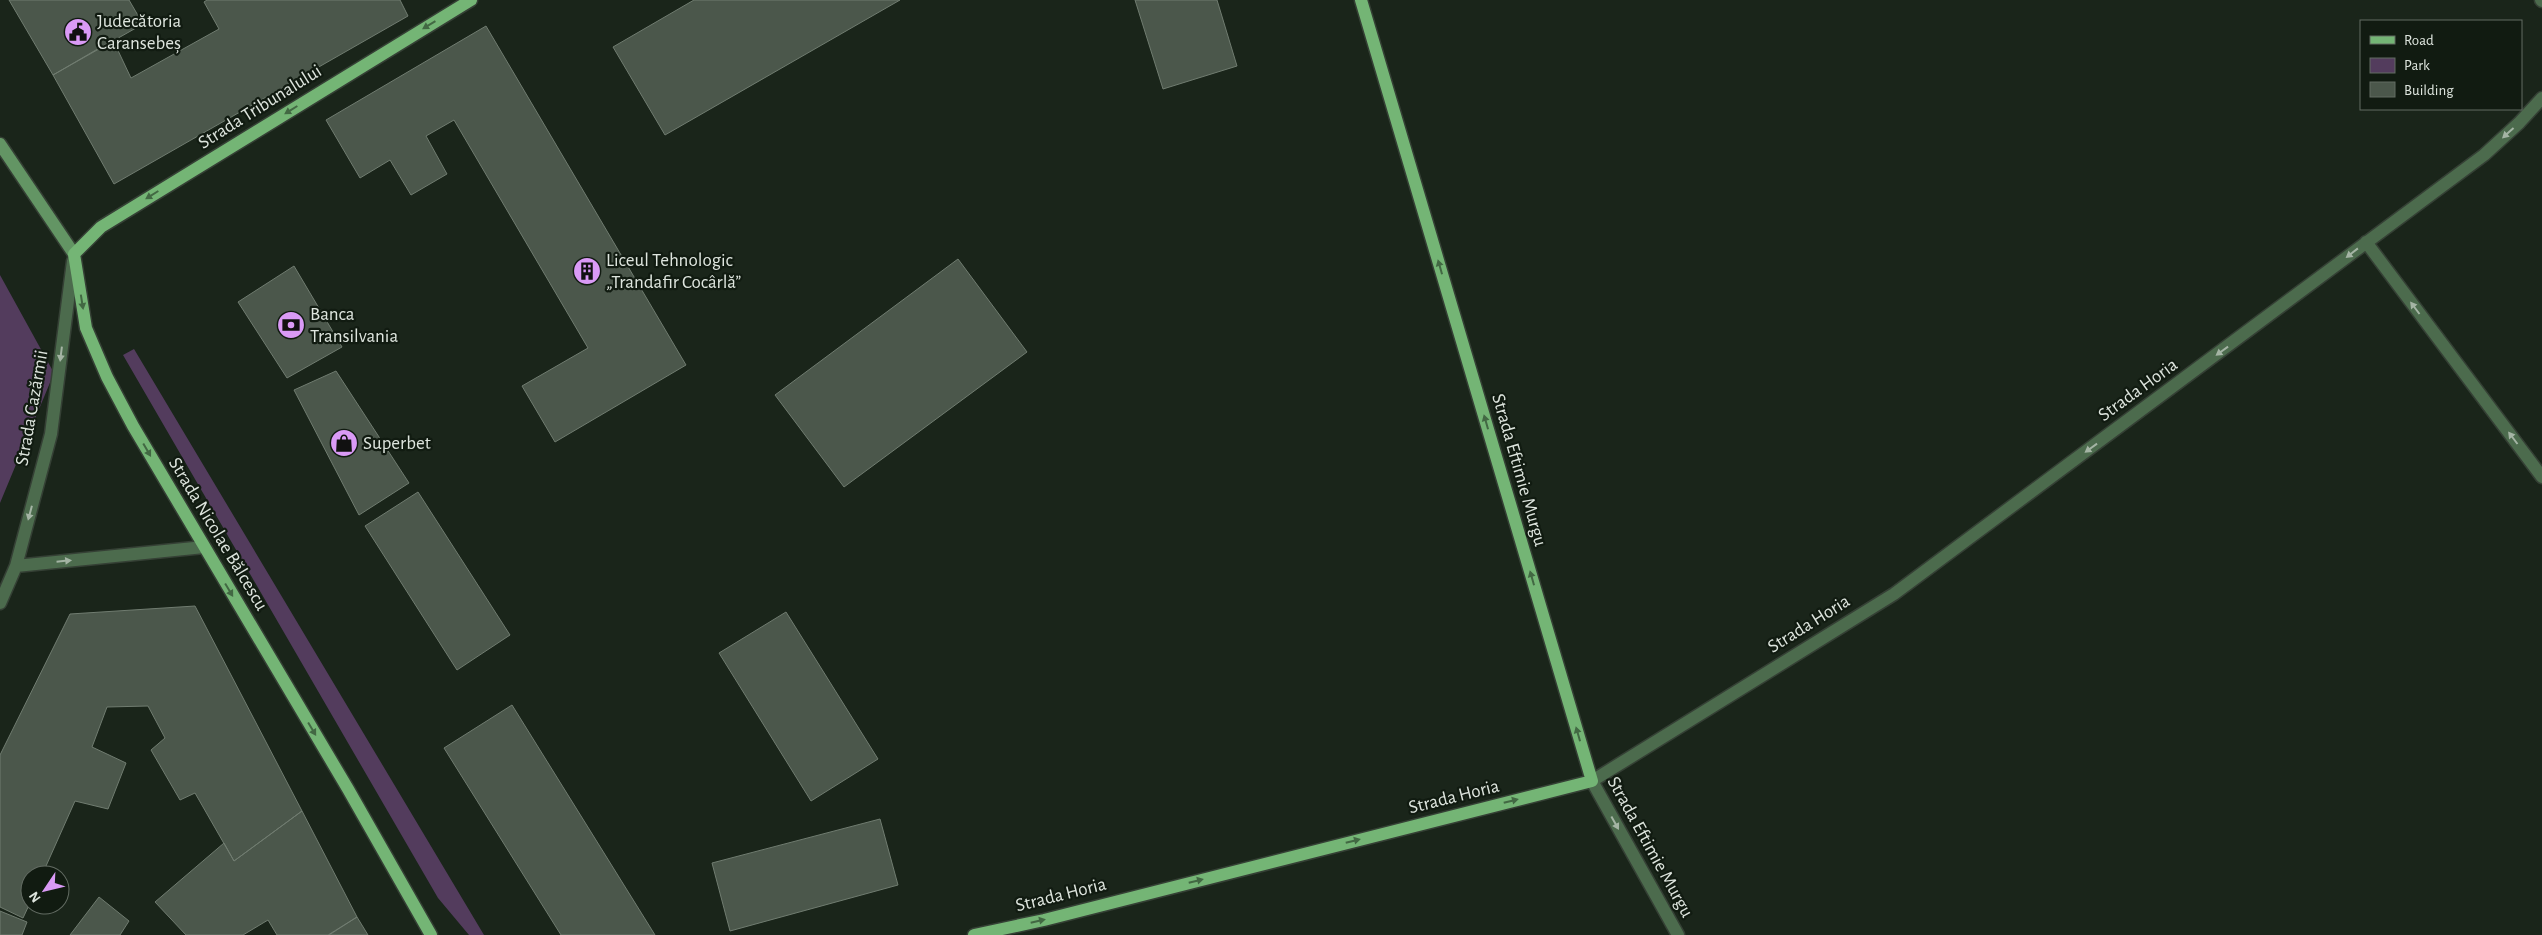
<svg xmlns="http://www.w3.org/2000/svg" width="2542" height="935" font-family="'Alegreya Sans',sans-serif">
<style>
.green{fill:#533c5d}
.building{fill:#4b574b;stroke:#707c70}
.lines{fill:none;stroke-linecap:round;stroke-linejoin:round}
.street-casing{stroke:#354035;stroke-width:15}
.secondary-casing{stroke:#354035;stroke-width:15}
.primary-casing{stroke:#354035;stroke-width:15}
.street{stroke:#4c6b4d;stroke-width:12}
.secondary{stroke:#639564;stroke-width:12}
.primary{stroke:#74b575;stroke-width:12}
.oneway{fill:#426843}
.oneway2{fill:#a4b4a4}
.labels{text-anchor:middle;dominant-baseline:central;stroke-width:4.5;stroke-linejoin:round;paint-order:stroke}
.poi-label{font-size:19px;fill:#dee5de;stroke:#111b11;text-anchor:start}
.street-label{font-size:19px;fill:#dee5de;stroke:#111b11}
</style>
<rect width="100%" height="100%" fill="#1a251a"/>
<!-- green -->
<path class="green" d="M 0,275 L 54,373 L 0,503 Z
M 134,349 L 484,935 L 469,935 L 438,898 L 123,355 Z"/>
<!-- building -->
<path class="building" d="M 9,0 L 129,0 L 143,24 L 53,75 Z
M 207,0 L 400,0 L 408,16 L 114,184 L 53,75 L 113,40 L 131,78 L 219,29 L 204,2 Z
M 694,0 L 900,0 L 665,135 L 613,47 Z
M 1135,0 L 1217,0 L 1237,66 L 1163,89 Z
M 486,26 L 686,365 L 555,442 L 522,386 L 588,348 L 454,120 L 426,136 L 447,174 L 411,195 L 390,160 L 360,178 L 326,120 Z
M 958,259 L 1027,352 L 844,487 L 775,395 Z
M 294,266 L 342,347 L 287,378 L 238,302 Z
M 336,371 L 409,483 L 359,515 L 294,390 Z
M 418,492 L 510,635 L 457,670 L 365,526 Z
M 195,606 L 302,811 L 234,861 L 195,793 L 180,800 L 151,750 L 165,738 L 148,706 L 107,707 L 92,747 L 126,763 L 108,809 L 75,801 L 42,875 L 30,875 L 30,903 L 23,918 L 0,907 L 0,755 L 70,614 Z
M 786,612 L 878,759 L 811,801 L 719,653 Z
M 512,705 L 655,935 L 561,935 L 444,748 Z
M 302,811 L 357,917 L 328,935 L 277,935 L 268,920 L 243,935 L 186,935 L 155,902 L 224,843 L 234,861 Z
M 880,819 L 898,885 L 730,931 L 712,863 Z
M 99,897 L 129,921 L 120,935 L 70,935 Z
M 0,911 L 27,922 L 22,935 L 0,935 Z
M 357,917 L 368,935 L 329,935 Z"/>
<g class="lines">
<!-- street casing -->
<g class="street-casing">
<path id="street" d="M 2541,0 L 2542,1
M 2366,242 L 2542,477
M 16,566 L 204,547
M 0,603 L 16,566 L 51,434 L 73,261
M 1678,935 L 1592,781 L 1894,594 L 2484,155 L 2519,123 L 2542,98"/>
</g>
<!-- secondary casing -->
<g class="secondary-casing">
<path id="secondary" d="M 0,144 L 74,254"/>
</g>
<!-- primary casing -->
<g class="primary-casing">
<path id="primary" d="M 431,935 L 348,789 L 133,426 L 107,377 L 86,328 L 74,254 L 101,227 L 471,0
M 974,935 L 1044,920 L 1592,781 L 1361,0"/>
</g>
<!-- street -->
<use href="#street" class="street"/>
<!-- secondary -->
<use href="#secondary" class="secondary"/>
<!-- primary -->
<use href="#primary" class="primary"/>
</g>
<!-- one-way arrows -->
<defs><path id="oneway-solid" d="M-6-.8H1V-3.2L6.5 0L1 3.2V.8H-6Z" transform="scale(1.25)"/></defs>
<g class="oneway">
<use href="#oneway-solid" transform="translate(429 25) rotate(149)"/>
<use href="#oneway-solid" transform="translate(291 110) rotate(148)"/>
<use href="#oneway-solid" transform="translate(152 195) rotate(148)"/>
<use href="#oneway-solid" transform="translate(1440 267) rotate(-106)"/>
<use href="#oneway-solid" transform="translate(82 302) rotate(81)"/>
<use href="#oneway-solid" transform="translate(1486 422) rotate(-106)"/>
<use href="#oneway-solid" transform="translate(147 450) rotate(60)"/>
<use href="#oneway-solid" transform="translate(1532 578) rotate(-106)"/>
<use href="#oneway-solid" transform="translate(229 590) rotate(59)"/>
<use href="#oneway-solid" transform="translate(312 729) rotate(59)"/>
<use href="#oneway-solid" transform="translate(1578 734) rotate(-106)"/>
<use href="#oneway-solid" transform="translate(1511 801) rotate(-14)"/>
<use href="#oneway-solid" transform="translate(1353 841) rotate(-14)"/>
<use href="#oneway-solid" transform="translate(1196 881) rotate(-14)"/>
<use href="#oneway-solid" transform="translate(1038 921) rotate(-13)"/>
</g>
<g class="oneway2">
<use href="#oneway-solid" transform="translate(2508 133) rotate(138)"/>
<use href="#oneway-solid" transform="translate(2352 253) rotate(142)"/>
<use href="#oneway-solid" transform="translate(2415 308) rotate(-127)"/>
<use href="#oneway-solid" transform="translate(2222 351) rotate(144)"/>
<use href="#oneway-solid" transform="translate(61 354) rotate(97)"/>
<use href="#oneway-solid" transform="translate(2513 438) rotate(-127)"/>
<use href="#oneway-solid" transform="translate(2091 448) rotate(144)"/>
<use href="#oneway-solid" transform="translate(30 513) rotate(105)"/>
<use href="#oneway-solid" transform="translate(64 561) rotate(-6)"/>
<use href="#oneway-solid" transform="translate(1615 823) rotate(61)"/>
</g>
<!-- icons -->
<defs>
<g id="civic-disc" transform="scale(1.4375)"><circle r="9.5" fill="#da9af6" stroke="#111b11"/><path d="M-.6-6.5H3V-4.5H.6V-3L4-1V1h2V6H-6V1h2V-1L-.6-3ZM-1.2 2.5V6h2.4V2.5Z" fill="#111"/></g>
<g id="building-disc" transform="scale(1.4375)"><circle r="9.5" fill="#da9af6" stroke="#111b11"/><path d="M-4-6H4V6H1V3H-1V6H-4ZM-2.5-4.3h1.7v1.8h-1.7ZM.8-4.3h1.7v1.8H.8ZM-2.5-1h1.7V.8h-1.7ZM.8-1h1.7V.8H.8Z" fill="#111"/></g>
<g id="bank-disc" transform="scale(1.4375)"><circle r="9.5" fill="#da9af6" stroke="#111b11"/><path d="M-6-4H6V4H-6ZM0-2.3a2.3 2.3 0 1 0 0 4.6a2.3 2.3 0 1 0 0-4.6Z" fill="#111"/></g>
<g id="shop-disc" transform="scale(1.4375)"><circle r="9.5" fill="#da9af6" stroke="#111b11"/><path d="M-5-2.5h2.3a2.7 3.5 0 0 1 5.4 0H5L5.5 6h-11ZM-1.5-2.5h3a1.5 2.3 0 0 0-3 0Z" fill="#111"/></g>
</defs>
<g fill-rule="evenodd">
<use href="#civic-disc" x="78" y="32"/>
<use href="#building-disc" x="587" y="271"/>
<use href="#bank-disc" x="291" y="325"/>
<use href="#shop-disc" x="344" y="443"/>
</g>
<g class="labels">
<!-- poi labels -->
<g class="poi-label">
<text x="97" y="21">Judecătoria<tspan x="97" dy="22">Caransebeș</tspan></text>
<text x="606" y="260">Liceul Tehnologic<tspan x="606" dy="22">„Trandafir Cocârlă”</tspan></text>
<text x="310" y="314">Banca<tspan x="310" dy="22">Transilvania</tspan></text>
<text x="363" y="443">Superbet</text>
</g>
<!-- street labels -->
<g class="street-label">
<text transform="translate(260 107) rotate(-32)">Strada Tribunalului</text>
<text transform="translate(2138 390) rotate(-36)">Strada Horia</text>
<text transform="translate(32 408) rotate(-80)">Strada Cazărmii</text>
<text transform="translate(1519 470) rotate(74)">Strada Eftimie Murgu</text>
<text transform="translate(218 534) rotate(59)">Strada Nicolae Bălcescu</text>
<text transform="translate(1809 624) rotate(-32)">Strada Horia</text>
<text transform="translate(1454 797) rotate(-14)">Strada Horia</text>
<text transform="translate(1650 847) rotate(61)">Strada Eftimie Murgu</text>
<text transform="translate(1061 895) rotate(-14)">Strada Horia</text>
</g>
</g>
<!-- legend -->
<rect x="2360" y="20" width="162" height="90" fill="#111b11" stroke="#636c63"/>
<rect x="2370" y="36" width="25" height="8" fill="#74b575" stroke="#636c63"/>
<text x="2404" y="45" font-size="15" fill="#dee5de">Road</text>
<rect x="2370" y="58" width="25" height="15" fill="#533c5d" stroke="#636c63"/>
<text x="2404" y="70" font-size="15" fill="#dee5de">Park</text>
<rect x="2370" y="82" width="25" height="15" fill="#4b574b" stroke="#636c63"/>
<text x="2404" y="95" font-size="15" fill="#dee5de">Building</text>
<!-- north arrow -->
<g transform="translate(45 890) rotate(235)"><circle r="24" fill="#111b11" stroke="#636c63"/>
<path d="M0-4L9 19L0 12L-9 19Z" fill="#da9af6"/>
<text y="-8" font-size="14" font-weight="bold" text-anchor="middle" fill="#dee5de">N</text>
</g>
</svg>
